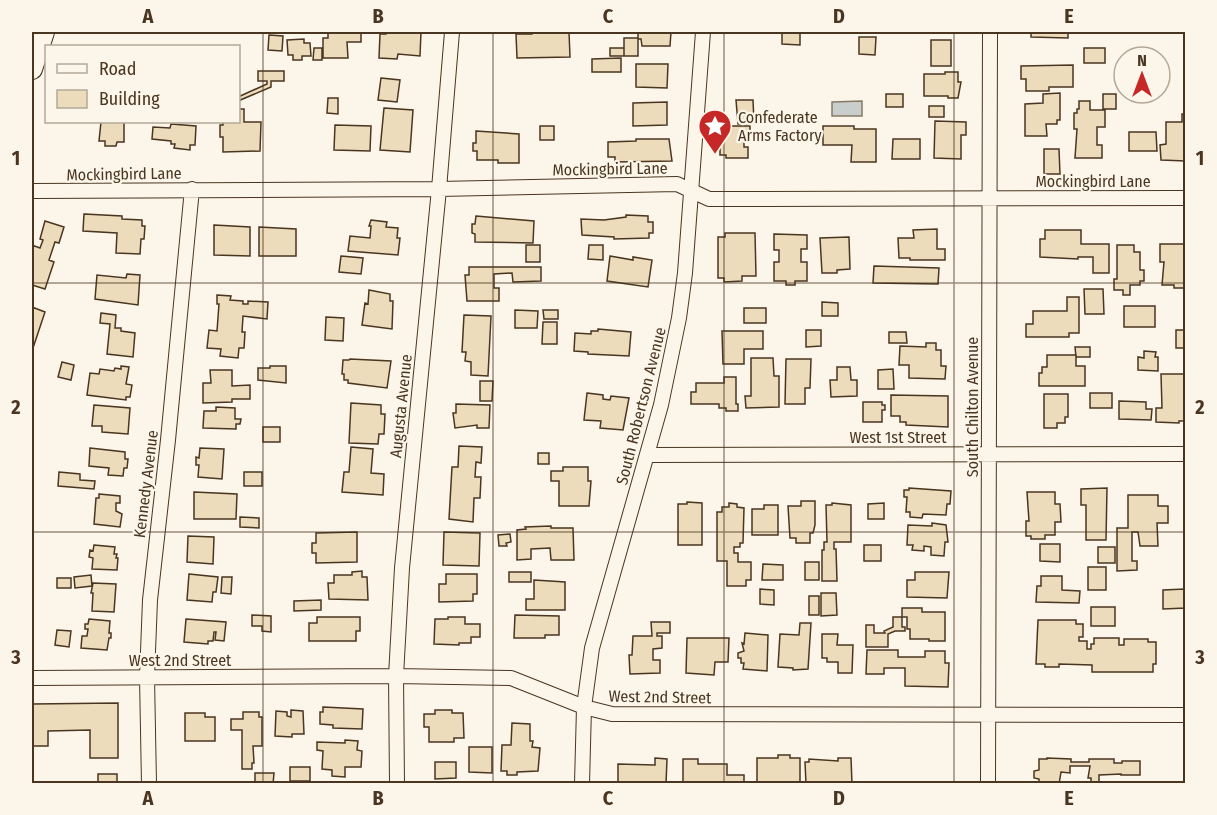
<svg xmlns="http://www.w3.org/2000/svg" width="1217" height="815" font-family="'Fira Sans Condensed',sans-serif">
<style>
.water{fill:#c9cecd;stroke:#887966;stroke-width:1.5}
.building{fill:#ecdcbc;stroke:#4a3520;stroke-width:1.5}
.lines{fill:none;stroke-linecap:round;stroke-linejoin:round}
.minor-casing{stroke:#4a3520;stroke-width:16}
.secondary-casing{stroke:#4a3520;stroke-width:22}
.minor{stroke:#fbf6e9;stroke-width:14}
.secondary{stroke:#fbf6e9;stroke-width:20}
.grid{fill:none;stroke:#4a3520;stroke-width:1.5;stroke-opacity:0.55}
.labels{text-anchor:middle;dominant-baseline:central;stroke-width:4.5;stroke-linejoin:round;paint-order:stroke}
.poi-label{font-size:16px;fill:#4a3520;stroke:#fbf6e9;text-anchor:start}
.street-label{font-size:16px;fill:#4a3520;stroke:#fbf6e9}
.neatline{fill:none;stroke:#4a3520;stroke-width:2}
.grid-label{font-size:20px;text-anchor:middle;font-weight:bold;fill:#4a3520}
</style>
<rect width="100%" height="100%" fill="#fbf6e9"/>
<!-- water -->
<path class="water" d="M 862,101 L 862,116 L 832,116 L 832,102 Z"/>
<!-- building -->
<path class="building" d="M 328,32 L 361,32 L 361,42 L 347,42 L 348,58 L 323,58 L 323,38 L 328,38 Z
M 386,32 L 421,32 L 420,56 L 398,54 L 397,59 L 379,58 L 380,34 L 386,34 Z
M 532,32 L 569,32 L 570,57 L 517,58 L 516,34 L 532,34 Z
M 638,32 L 671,32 L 670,46 L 642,46 L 641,39 L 638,39 Z
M 782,32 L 800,32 L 800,45 L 782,44 Z
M 1031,32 L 1068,32 L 1068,38 L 1031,37 Z
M 269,35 L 283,36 L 282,51 L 268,50 Z
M 859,37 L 876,37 L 875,55 L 859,54 Z
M 624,38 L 638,38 L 638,56 L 624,56 Z
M 304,39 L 304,43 L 310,43 L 311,56 L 302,56 L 302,60 L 293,60 L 293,55 L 288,55 L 287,40 Z
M 931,40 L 951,40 L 951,66 L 931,66 Z
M 314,48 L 322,48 L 322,60 L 313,60 Z
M 610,48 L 624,48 L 624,56 L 610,56 Z
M 1084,48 L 1105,48 L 1105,63 L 1084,63 Z
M 621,58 L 621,72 L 592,72 L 592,59 Z
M 636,64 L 668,64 L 667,88 L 636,87 Z
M 1073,65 L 1073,87 L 1049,87 L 1049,91 L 1026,91 L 1026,79 L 1021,79 L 1021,66 Z
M 258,71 L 284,71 L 284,81 L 271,81 L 271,87 L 238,101 L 238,97 L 267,84 L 267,81 L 258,81 Z
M 945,72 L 958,72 L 958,82 L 961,82 L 958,98 L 948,98 L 948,96 L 924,96 L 924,74 L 945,74 Z
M 381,78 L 400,80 L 397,102 L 378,100 Z
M 1060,93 L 1060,120 L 1057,120 L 1057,124 L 1046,124 L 1047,136 L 1025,136 L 1025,104 L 1043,103 L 1043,94 Z
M 886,94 L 903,94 L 903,107 L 886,107 Z
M 1103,94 L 1116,94 L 1116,109 L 1103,109 Z
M 328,98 L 338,98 L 338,114 L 327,113 Z
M 736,100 L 753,100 L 754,123 L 738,124 Z
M 1079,101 L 1090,101 L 1090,110 L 1105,110 L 1105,127 L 1097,127 L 1097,145 L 1102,145 L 1102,158 L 1075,158 L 1077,129 L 1074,129 L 1074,113 L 1077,113 L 1077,109 L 1079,109 Z
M 667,102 L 667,125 L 633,126 L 633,103 Z
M 929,106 L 944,106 L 944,117 L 929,117 Z
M 384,108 L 413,110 L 410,152 L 380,150 Z
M 238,109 L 244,109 L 244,122 L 261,122 L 260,151 L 223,152 L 223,137 L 220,137 L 220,125 L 223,125 L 223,122 L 238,122 Z
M 1182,114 L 1186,114 L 1186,161 L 1161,160 L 1160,145 L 1166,144 L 1166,122 L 1182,122 Z
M 935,121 L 966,122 L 966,135 L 961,135 L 961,159 L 934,158 Z
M 101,122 L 124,122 L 124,142 L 117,142 L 116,146 L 105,146 L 105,141 L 99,141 Z
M 171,124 L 196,126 L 195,145 L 190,145 L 190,150 L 174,148 L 175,144 L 171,144 L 171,141 L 152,139 L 153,127 L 170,128 Z
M 335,125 L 371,126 L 370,151 L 334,150 Z
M 540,126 L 554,126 L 554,140 L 540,140 Z
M 724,126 L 750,126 L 750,138 L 744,138 L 744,147 L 748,147 L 748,158 L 726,158 L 726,155 L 720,155 L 720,142 L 724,142 Z
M 823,126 L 854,126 L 854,129 L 876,129 L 876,162 L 851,162 L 852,145 L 823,145 Z
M 476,131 L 519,134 L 519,163 L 498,163 L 498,160 L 477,160 L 477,151 L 473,151 L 473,143 L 476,143 Z
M 1129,132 L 1156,132 L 1157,151 L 1129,151 Z
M 636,139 L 669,139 L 672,161 L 615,162 L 615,157 L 608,157 L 608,142 L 636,141 Z
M 893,139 L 920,139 L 920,159 L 892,159 Z
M 1044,149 L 1059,149 L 1060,174 L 1044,174 Z
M 84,214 L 122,216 L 122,219 L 142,220 L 142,226 L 145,226 L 144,239 L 141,239 L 140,254 L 116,253 L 117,233 L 83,231 Z
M 626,215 L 648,216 L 648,222 L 653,222 L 653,233 L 649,233 L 649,238 L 614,239 L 614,237 L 582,235 L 581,219 L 604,220 L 626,217 Z
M 476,216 L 534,221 L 533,243 L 475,242 L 475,234 L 472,233 L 472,224 L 475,224 Z
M 371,220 L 387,222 L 386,227 L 398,228 L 397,238 L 400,238 L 398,255 L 348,251 L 350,236 L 370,238 L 371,226 L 369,226 Z
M 45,221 L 64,227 L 59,243 L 55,242 L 49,260 L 54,262 L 45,289 L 32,285 L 32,245 L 40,248 L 43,240 L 40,239 Z
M 214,225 L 250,227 L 250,256 L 214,255 Z
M 259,227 L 296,229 L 296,256 L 259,256 Z
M 937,229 L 937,249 L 945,249 L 945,260 L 910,260 L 910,258 L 899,258 L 898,238 L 914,238 L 913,230 Z
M 1045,230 L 1081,230 L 1081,244 L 1109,244 L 1109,273 L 1093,273 L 1093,257 L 1078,257 L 1078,259 L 1040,257 L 1040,239 L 1045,239 Z
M 725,233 L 755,233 L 756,276 L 742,276 L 742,281 L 724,282 L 724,278 L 718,278 L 718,237 L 725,237 Z
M 774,234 L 807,235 L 807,249 L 801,249 L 801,262 L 807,262 L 807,281 L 795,281 L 795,285 L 786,285 L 786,281 L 774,281 L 774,262 L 779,262 L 779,250 L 774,250 Z
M 849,237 L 850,269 L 837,270 L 837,273 L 822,273 L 820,238 Z
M 1160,244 L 1186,244 L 1186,310 L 1184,288 L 1174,288 L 1174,285 L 1162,285 L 1164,262 L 1160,262 Z
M 526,245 L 540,245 L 540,262 L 526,262 Z
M 589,245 L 603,245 L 603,260 L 588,259 Z
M 1117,245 L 1134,245 L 1134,252 L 1140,252 L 1140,270 L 1144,270 L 1144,281 L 1140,281 L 1140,285 L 1130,285 L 1130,295 L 1123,295 L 1123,290 L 1114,290 L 1114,279 L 1117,279 Z
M 341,256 L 363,258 L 361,274 L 339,272 Z
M 610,256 L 633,260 L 633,257 L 652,260 L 648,287 L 607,281 Z
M 874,266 L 939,268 L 938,284 L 873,283 Z
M 469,267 L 541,267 L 541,281 L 513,282 L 512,273 L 494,274 L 494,288 L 499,288 L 499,301 L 467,301 L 465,275 L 469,275 Z
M 127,274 L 140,275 L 138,305 L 95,299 L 97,275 L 126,278 Z
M 1084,289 L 1103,289 L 1104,314 L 1085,314 Z
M 369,290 L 390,294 L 390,301 L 393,301 L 392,329 L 362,325 L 365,303 L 368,304 Z
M 217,295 L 231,296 L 230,300 L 243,301 L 243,304 L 248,304 L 248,301 L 268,302 L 267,319 L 243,316 L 242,332 L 245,332 L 244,348 L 239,348 L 238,358 L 220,356 L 221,349 L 207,348 L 209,330 L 217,331 L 219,304 L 217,304 Z
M 1067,297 L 1079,297 L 1079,333 L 1069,333 L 1069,337 L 1026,337 L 1026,324 L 1033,324 L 1033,311 L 1067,311 Z
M 822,302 L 838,303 L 838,316 L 822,316 Z
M 1124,306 L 1155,306 L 1155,327 L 1124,327 Z
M 32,307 L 45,312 L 32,351 Z
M 744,308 L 766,308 L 766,323 L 744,323 Z
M 515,310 L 538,311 L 537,328 L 515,328 Z
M 543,310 L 558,310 L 558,319 L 544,319 Z
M 101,313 L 116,315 L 115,328 L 121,328 L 121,331 L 135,333 L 133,357 L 107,354 L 110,324 L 100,323 Z
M 464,315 L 491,316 L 488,376 L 471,375 L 471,362 L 465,361 L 466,352 L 462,352 Z
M 326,317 L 344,318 L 343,341 L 325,340 Z
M 543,322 L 557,322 L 557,344 L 542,344 Z
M 598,329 L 631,332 L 629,356 L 588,354 L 588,352 L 574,351 L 575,333 L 591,334 L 591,331 L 598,331 Z
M 806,330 L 821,330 L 821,346 L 806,347 Z
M 1176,330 L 1186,330 L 1186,348 L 1176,348 Z
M 722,331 L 763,331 L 763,349 L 744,349 L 744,364 L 723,364 Z
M 889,332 L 906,332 L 907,343 L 889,343 Z
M 926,343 L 936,343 L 936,350 L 941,350 L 941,366 L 946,366 L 945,379 L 909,378 L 909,365 L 899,365 L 900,346 L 926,347 Z
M 1075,347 L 1090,347 L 1090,357 L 1076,357 Z
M 1144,351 L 1156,352 L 1155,357 L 1158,357 L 1158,371 L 1138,370 L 1138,357 L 1144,358 Z
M 1047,355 L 1076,355 L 1076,366 L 1085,366 L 1085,386 L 1039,386 L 1039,373 L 1042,373 L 1042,367 L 1047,367 Z
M 751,358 L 773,358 L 774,376 L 779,376 L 779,407 L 746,408 L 745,396 L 751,396 Z
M 350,359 L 391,361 L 387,388 L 348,383 L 348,380 L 344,380 L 344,374 L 342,374 L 343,360 L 349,360 Z
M 786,359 L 811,359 L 810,388 L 805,388 L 805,404 L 785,404 Z
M 62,362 L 74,365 L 71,380 L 58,377 Z
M 121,366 L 129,367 L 126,384 L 132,385 L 130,397 L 126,397 L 126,400 L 87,395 L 90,373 L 99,374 L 100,369 L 114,371 L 115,368 L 121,369 Z
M 270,366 L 286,366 L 286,383 L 258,380 L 258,368 L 270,368 Z
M 837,367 L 850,367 L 851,380 L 857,380 L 857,396 L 831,397 L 830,380 L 837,380 Z
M 893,369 L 894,389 L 878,389 L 878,370 Z
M 210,370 L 232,370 L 232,386 L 250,385 L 250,399 L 232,399 L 232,402 L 203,403 L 203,383 L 211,383 Z
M 1161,374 L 1186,374 L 1186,421 L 1179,421 L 1179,423 L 1156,422 L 1156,408 L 1162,408 Z
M 724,377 L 736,377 L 736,404 L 738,404 L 738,411 L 726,411 L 726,408 L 719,408 L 719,404 L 691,404 L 691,392 L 696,392 L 696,383 L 724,383 Z
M 480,381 L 493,381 L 492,401 L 480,401 Z
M 587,393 L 603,395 L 603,399 L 610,400 L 611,396 L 629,398 L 623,430 L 600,428 L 601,421 L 584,420 Z
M 1090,393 L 1112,393 L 1112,408 L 1090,408 Z
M 1044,394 L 1068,394 L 1068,417 L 1065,417 L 1065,423 L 1057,423 L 1057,428 L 1044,428 Z
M 891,395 L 948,396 L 948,427 L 906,425 L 906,422 L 900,422 L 900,416 L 891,416 Z
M 1119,401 L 1146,402 L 1146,409 L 1152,409 L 1151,420 L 1119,419 Z
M 863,402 L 882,402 L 882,405 L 885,405 L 885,410 L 882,410 L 882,422 L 863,422 Z
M 351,403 L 381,405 L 381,414 L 385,414 L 384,434 L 379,434 L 378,444 L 349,443 Z
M 456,404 L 490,405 L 489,428 L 477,428 L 477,425 L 455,428 L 453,413 L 456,413 Z
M 94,405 L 130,408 L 128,434 L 102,432 L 102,426 L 92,426 Z
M 216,407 L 235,408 L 235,419 L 241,419 L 240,424 L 236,424 L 236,429 L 203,428 L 204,411 L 216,411 Z
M 263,427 L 280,427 L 280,442 L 263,442 Z
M 459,446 L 482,447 L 481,463 L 476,462 L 475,477 L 481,477 L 480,498 L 474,498 L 473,522 L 449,519 L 452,467 L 458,467 Z
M 351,447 L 373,449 L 371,473 L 384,474 L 383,495 L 342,492 L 344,472 L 349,472 Z
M 90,448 L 125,452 L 125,459 L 128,459 L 127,468 L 124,468 L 123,476 L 108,475 L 109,468 L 89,466 Z
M 200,448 L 224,449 L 222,479 L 198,477 L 199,465 L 196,465 L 196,457 L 199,458 Z
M 538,453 L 549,453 L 549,464 L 538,464 Z
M 563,467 L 588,467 L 588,481 L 591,481 L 589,506 L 559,506 L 559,481 L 551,481 L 551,471 L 563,471 Z
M 59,472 L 80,474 L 80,480 L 95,481 L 94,489 L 58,486 Z
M 244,472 L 262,472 L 262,486 L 244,486 Z
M 909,488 L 951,491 L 950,504 L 947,504 L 946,515 L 923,514 L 922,518 L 910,517 L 910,512 L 906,512 L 907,497 L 904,497 L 904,490 L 909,490 Z
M 1107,488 L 1106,540 L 1086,540 L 1086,505 L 1081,505 L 1081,489 Z
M 194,492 L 237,494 L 236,519 L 194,519 Z
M 1027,492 L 1055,492 L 1055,504 L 1060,504 L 1061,522 L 1055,522 L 1055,535 L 1045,535 L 1045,539 L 1031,539 L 1031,536 L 1026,536 L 1026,521 L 1029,521 Z
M 99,494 L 120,496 L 120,503 L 116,503 L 116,511 L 122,514 L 120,527 L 94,524 L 96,498 L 99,498 Z
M 1128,495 L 1158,495 L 1158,506 L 1168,506 L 1168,523 L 1157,523 L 1158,546 L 1140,546 L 1138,532 L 1132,532 L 1132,561 L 1137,561 L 1137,570 L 1117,571 L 1117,528 L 1128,528 Z
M 801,501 L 815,501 L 815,525 L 813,533 L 810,533 L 810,543 L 796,543 L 796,538 L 790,538 L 788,506 L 801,506 Z
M 687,502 L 702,503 L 702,545 L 678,545 L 678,504 L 687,504 Z
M 729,503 L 737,504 L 737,507 L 744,508 L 743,543 L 740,543 L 740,547 L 734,547 L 734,553 L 738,553 L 738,562 L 751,562 L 751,580 L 746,580 L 746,586 L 727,586 L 727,561 L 717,561 L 717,512 L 722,512 L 722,507 L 729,507 Z
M 832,503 L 851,505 L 851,542 L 834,542 L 834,549 L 836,549 L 837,581 L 822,581 L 822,550 L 824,550 L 824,542 L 827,542 L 826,505 L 832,505 Z
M 884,503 L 884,519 L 868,519 L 868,504 Z
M 764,505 L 778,505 L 778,535 L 752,535 L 752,509 L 764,509 Z
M 240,517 L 259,518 L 259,528 L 240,527 Z
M 932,523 L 946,525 L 948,542 L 945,542 L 944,556 L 931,555 L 931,547 L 924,546 L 924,551 L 912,550 L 913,545 L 907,545 L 908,525 L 932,526 Z
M 551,526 L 551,528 L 573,528 L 574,560 L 551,560 L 550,548 L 531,549 L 531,559 L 517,560 L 517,530 L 526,529 L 525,527 Z
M 357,532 L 357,562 L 316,563 L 316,553 L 312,553 L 312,543 L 316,543 L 316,533 Z
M 444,532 L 480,533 L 479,566 L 443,565 Z
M 510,534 L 511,542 L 506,543 L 507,546 L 499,546 L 498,535 Z
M 188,536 L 214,537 L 213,564 L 187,562 Z
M 1040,544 L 1060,544 L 1060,562 L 1040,561 Z
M 94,545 L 115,547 L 114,554 L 117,554 L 116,558 L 118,558 L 117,570 L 92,569 L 93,558 L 89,557 L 90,550 L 93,551 Z
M 864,545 L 881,545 L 881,561 L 864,561 Z
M 1098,547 L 1115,547 L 1115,563 L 1098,563 Z
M 805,562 L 819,562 L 819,580 L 805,580 Z
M 763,564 L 783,565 L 783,580 L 762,580 Z
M 1088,567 L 1106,567 L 1106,590 L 1088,590 Z
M 362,571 L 362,577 L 367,577 L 368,600 L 329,599 L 328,583 L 334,583 L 334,575 L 352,575 L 352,572 Z
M 509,572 L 531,572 L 531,582 L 509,582 Z
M 915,572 L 949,572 L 947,598 L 907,597 L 907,580 L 915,580 Z
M 189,574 L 218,577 L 216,592 L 213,592 L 212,602 L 187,600 Z
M 446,574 L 477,574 L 477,594 L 473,594 L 473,601 L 439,602 L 439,584 L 446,584 Z
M 91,575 L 92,586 L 75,588 L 74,577 Z
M 1041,576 L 1062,576 L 1062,590 L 1080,591 L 1079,603 L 1036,602 L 1037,586 L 1041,586 Z
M 222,577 L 232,577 L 231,594 L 221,593 Z
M 57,578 L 71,578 L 71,588 L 57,588 Z
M 534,580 L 565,582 L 565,610 L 526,610 L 526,599 L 534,599 Z
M 93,583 L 116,584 L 114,612 L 92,611 L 93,593 L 91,593 Z
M 760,589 L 774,590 L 774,605 L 760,604 Z
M 1185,589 L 1186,608 L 1163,609 L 1163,590 Z
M 821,593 L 836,593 L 837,615 L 821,616 Z
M 809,596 L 819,596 L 819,615 L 809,615 Z
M 321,600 L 321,610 L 294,611 L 294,601 Z
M 1091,607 L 1115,607 L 1115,626 L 1091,626 Z
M 902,608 L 922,608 L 922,612 L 945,612 L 945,641 L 929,641 L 929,639 L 910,639 L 910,629 L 907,629 L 907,617 L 902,617 Z
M 252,615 L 271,616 L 271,632 L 262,631 L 262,626 L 252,626 Z
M 515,615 L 559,616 L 559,635 L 545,635 L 545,638 L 514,638 Z
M 317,617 L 360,617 L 360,631 L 356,631 L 356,641 L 309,641 L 309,623 L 317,623 Z
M 448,617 L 465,617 L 465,624 L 480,624 L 480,637 L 471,637 L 471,643 L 459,643 L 459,645 L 434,644 L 435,619 L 448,619 Z
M 893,617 L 902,617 L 902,627 L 905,627 L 905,631 L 895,631 L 888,634 L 888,647 L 866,647 L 866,625 L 874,625 L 874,633 L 885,633 L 884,631 L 893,627 Z
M 89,619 L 110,621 L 109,633 L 111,633 L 111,638 L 109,638 L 107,650 L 81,648 L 82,636 L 87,636 L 88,629 L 85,629 L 85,624 L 88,624 Z
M 186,619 L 226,622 L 224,641 L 215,640 L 216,632 L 214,632 L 213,641 L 208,641 L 208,644 L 184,642 Z
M 1038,620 L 1076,620 L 1076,624 L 1083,624 L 1083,637 L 1079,637 L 1079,641 L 1087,641 L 1087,649 L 1091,649 L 1091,644 L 1094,644 L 1094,638 L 1119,638 L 1119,645 L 1124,645 L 1124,639 L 1148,639 L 1148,642 L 1156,642 L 1156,664 L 1153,664 L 1153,672 L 1092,672 L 1092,665 L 1059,664 L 1059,667 L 1045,667 L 1045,664 L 1036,664 Z
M 651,622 L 670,622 L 670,633 L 657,633 L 657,636 L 662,636 L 662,648 L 653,649 L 653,660 L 660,660 L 660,673 L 630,674 L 629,655 L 632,655 L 633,636 L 652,636 Z
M 800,623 L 811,623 L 808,669 L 793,670 L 793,668 L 778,667 L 780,634 L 799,635 Z
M 57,630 L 71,631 L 69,647 L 55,645 Z
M 745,633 L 768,635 L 767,671 L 743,669 L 744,663 L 741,663 L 741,658 L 738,658 L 738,653 L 744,651 L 742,643 L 744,644 Z
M 822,634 L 838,634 L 837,645 L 853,645 L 852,673 L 838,673 L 838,662 L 827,662 L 827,658 L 822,658 Z
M 687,638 L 729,638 L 728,662 L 715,662 L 714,675 L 686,673 Z
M 867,650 L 898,650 L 898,657 L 925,657 L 925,651 L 945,651 L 945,663 L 949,663 L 948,687 L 905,686 L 905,668 L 884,668 L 884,674 L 866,674 Z
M 118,703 L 118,758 L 90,758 L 90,730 L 48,731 L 48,746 L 32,746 L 32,704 Z
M 323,707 L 363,709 L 362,729 L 333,728 L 333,725 L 320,724 L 320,712 L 323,712 Z
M 291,710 L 303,711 L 304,734 L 292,734 L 292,737 L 275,736 L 276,711 L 287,712 L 287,716 L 291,717 Z
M 435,710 L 452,710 L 452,713 L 463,713 L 464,738 L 454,738 L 454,742 L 429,742 L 429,727 L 424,727 L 424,714 L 435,714 Z
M 243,712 L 259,712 L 259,717 L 262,717 L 262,746 L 253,746 L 254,763 L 252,763 L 252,769 L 242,769 L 242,730 L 231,730 L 231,719 L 243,719 Z
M 185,713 L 205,713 L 205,717 L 215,717 L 215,741 L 185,741 Z
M 512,723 L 530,724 L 530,741 L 533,741 L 532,747 L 540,748 L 538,771 L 517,772 L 517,775 L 507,775 L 507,771 L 501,771 L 502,745 L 511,745 Z
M 345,740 L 358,741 L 357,750 L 362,751 L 361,767 L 345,767 L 345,777 L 332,776 L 332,770 L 322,769 L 323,751 L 317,750 L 317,742 L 345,743 Z
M 469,747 L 492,747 L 492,773 L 469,772 Z
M 778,755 L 790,755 L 790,758 L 800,758 L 800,784 L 757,784 L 757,758 L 778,758 Z
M 655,758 L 667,759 L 666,784 L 618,784 L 618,764 L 655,765 Z
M 838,758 L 851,758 L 852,784 L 806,784 L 805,762 L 809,762 L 809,759 L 838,761 Z
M 1047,758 L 1071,759 L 1071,762 L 1089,762 L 1089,759 L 1114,759 L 1114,763 L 1122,763 L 1122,761 L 1140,761 L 1140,775 L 1121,775 L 1121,774 L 1099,775 L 1099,783 L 1091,783 L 1091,778 L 1088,778 L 1090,766 L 1070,766 L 1070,773 L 1061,772 L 1059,784 L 1039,784 L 1039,779 L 1034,778 L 1034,771 L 1039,770 L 1039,759 L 1047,759 Z
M 683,759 L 698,759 L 698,764 L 727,764 L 727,775 L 744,775 L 744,784 L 683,784 Z
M 435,762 L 456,762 L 456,778 L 435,779 Z
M 290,767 L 310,767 L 310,781 L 290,781 Z
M 255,773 L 274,773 L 273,784 L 255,783 Z
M 98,774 L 117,774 L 117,784 L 98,784 Z"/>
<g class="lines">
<!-- minor casing -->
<g class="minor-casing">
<path id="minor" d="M 32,191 L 439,189 L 677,184 L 709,199 L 1186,198
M 648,455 L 1186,454
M 32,678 L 396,676 L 511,678 L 584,707 L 612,714 L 1186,715
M 149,784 L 147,677 L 150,600 L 168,440 L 192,189
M 397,784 L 396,676 L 402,568 L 439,189 L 452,32
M 582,784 L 584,707 L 592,648 L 661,405 L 679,318 L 685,273 L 703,32
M 988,784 L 990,32"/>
</g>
<!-- secondary casing -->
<g class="secondary-casing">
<path id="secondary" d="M 32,69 L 44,32"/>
</g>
<!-- minor -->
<use href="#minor" class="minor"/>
<!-- secondary -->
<use href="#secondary" class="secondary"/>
</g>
<!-- grid -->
<path class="grid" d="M 263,32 L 263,784M 493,32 L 493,784M 724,32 L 724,784M 954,32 L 954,784M 32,283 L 1186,283M 32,532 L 1186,532"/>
<!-- icons -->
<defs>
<g id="sight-pin" transform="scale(1.725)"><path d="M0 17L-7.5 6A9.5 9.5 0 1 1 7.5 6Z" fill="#c62828" stroke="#fbf6e9"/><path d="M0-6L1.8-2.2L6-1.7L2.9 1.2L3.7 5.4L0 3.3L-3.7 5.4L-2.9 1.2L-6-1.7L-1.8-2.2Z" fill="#fff"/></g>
</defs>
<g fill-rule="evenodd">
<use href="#sight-pin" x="715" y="126"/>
</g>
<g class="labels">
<!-- poi labels -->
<g class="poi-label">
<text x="738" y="117">Confederate<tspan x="738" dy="18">Arms Factory</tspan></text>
</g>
<!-- street labels -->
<g class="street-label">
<text transform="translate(610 169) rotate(-1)">Mockingbird Lane</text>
<text transform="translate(124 174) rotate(-1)">Mockingbird Lane</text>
<text x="1093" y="181">Mockingbird Lane</text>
<text transform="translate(401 406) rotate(-84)">Augusta Avenue</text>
<text transform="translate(641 406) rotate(-76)">South Robertson Avenue</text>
<text transform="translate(972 407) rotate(-90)">South Chilton Avenue</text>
<text x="898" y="437">West 1st Street</text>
<text transform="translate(146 484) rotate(-83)">Kennedy Avenue</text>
<text x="180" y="660">West 2nd Street</text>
<text transform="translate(660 697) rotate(1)">West 2nd Street</text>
</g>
</g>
<!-- border -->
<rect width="1217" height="815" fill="none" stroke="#fbf6e9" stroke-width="66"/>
<!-- legend -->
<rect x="45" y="45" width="195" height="78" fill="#fbf6e9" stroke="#b4a999" stroke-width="1.5"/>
<rect x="57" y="64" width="30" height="9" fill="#fbf6e9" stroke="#b4a999" stroke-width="1.5"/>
<text x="99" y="75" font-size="18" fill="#4a3520">Road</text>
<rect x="57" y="90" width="30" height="18" fill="#ecdcbc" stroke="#b4a999" stroke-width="1.5"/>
<text x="99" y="105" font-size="18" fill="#4a3520">Building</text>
<!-- north arrow -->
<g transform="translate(1142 75)"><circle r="28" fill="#fbf6e9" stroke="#b4a999" stroke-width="1.5"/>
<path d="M0-4.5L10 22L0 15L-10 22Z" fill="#c62828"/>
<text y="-9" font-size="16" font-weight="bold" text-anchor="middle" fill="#4a3520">N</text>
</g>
<rect x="33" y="33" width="1151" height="749" class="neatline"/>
<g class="grid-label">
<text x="148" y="23">A</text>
<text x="378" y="23">B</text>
<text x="608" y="23">C</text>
<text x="839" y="23">D</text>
<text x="1069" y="23">E</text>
<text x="16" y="165">1</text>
<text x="1200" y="165">1</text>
<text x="16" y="414">2</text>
<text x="1200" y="414">2</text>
<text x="16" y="664">3</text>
<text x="1200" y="664">3</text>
<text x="148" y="805">A</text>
<text x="378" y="805">B</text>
<text x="608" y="805">C</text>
<text x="839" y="805">D</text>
<text x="1069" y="805">E</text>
</g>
</svg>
